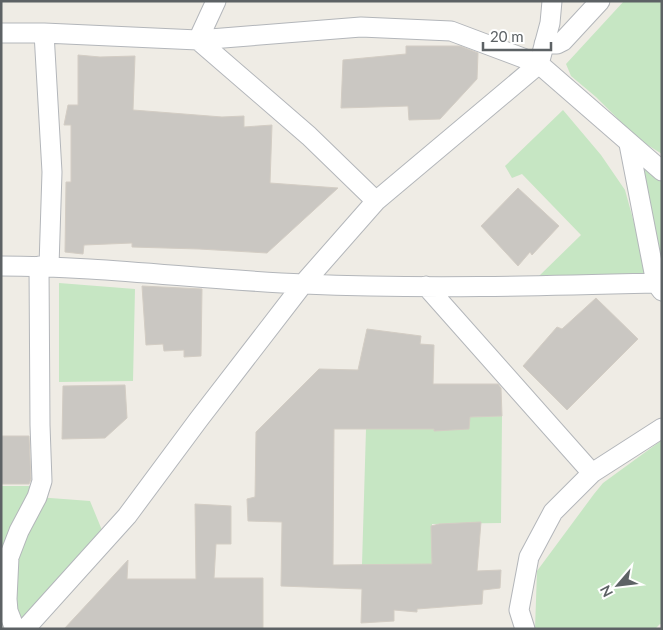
<svg xmlns="http://www.w3.org/2000/svg" width="663" height="630" font-family="Lato,sans-serif">
<style>
.green{fill:#c6e6c3}
.building{fill:#cac7c2;stroke:#d3cdc4}
.lines{fill:none;stroke-linecap:round;stroke-linejoin:round}
.minor-casing{stroke:#b3b6ba;stroke-width:21}
.minor{stroke:#fff;stroke-width:19}
</style>
<rect width="100%" height="100%" fill="#efece5"/>
<!-- green -->
<path class="green" d="M 624,1 L 662,1 L 662,154 L 638,139 L 596,97 L 571,76 L 566,64 Z
M 563,110 L 601,155 L 625,190 L 649,277 L 538,277 L 581,235 L 522,174 L 512,178 L 505,166 Z
M 636,158 L 662,177 L 662,274 Z
M 59,283 L 135,289 L 133,381 L 59,382 Z
M 502,416 L 501,523 L 432,524 L 432,552 L 435,566 L 362,565 L 366,429 L 470,417 Z
M 662,440 L 662,625 L 660,624 L 655,629 L 535,629 L 537,571 L 594,494 L 603,483 Z
M 1,486 L 30,486 L 28,507 L 1,571 Z
M 37,497 L 90,501 L 104,535 L 16,629 L 9,557 Z"/>
<!-- building -->
<path class="building" d="M 406,46 L 460,46 L 478,53 L 477,79 L 440,119 L 409,120 L 408,106 L 341,108 L 343,60 L 406,54 Z
M 78,55 L 100,57 L 135,56 L 133,110 L 222,117 L 244,116 L 244,127 L 272,125 L 270,183 L 338,188 L 267,253 L 199,249 L 132,247 L 132,243 L 84,245 L 83,254 L 65,252 L 66,182 L 71,182 L 71,125 L 64,125 L 68,105 L 78,105 Z
M 518,188 L 559,226 L 532,255 L 530,252 L 518,266 L 481,226 Z
M 142,286 L 202,289 L 201,356 L 184,357 L 184,350 L 164,351 L 163,344 L 146,345 Z
M 596,298 L 638,339 L 567,410 L 523,366 L 557,327 L 562,329 Z
M 367,329 L 421,336 L 420,344 L 434,345 L 433,384 L 498,384 L 501,388 L 502,416 L 470,417 L 469,429 L 434,431 L 434,429 L 334,429 L 333,565 L 432,564 L 431,526 L 439,524 L 481,522 L 477,571 L 501,570 L 500,588 L 483,590 L 482,604 L 417,609 L 417,612 L 394,610 L 394,621 L 361,623 L 362,589 L 281,586 L 282,522 L 248,521 L 247,499 L 255,497 L 256,432 L 319,369 L 358,370 Z
M 125,385 L 127,418 L 105,438 L 62,439 L 63,386 Z
M 1,436 L 29,436 L 31,479 L 29,484 L 1,484 Z
M 195,504 L 231,506 L 231,544 L 216,544 L 214,578 L 263,578 L 263,629 L 64,629 L 128,560 L 127,579 L 196,579 Z"/>
<g class="lines">
<!-- minor casing -->
<g class="minor-casing">
<path id="minor" d="M 216,1 L 198,40 L 309,136 L 376,201
M 1,33 L 44,33 L 198,40 L 361,27 L 451,31 L 539,64 L 662,171
M 44,33 L 52,172 L 49,266
M 544,44 L 557,44 L 563,41 L 600,1
M 629,144 L 656,283 L 662,284
M 1,266 C 102,266 203,280 304,284 C 421,289 539,286 656,283 L 662,291
M 426,286 L 592,473
M 15,629 L 8,611 L 7,599 L 9,557 L 19,531 L 37,497 L 42,481 L 40,425 L 39,266
M 25,629 L 127,516 L 199,419 L 303,284 L 376,201 L 539,64 L 550,23 L 552,1
M 525,629 L 519,610 L 529,557 L 553,512 L 592,473 L 662,428"/>
</g>
<!-- minor -->
<use href="#minor" class="minor"/>
</g>
<!-- border -->
<rect width="663" height="630" fill="none" stroke="#5d6265" stroke-width="5"/>
<!-- north arrow -->
<g transform="translate(618 585) rotate(242)" stroke="#ffffff" stroke-width="4" paint-order="stroke">
<path d="M0-4L9 19L0 12L-9 19Z" fill="#5d6265"/>
<text y="-8" font-size="14" font-weight="bold" text-anchor="middle" fill="#5d6265">N</text>
</g>
<!-- scale -->
<path d="M483 42v8h68v-8" fill="none" stroke="#5d6265" stroke-width="2.5"/>
<text x="490" y="42" font-size="15" fill="#5d6265" stroke="#ffffff" stroke-width="4" paint-order="stroke">20 m</text>
</svg>
